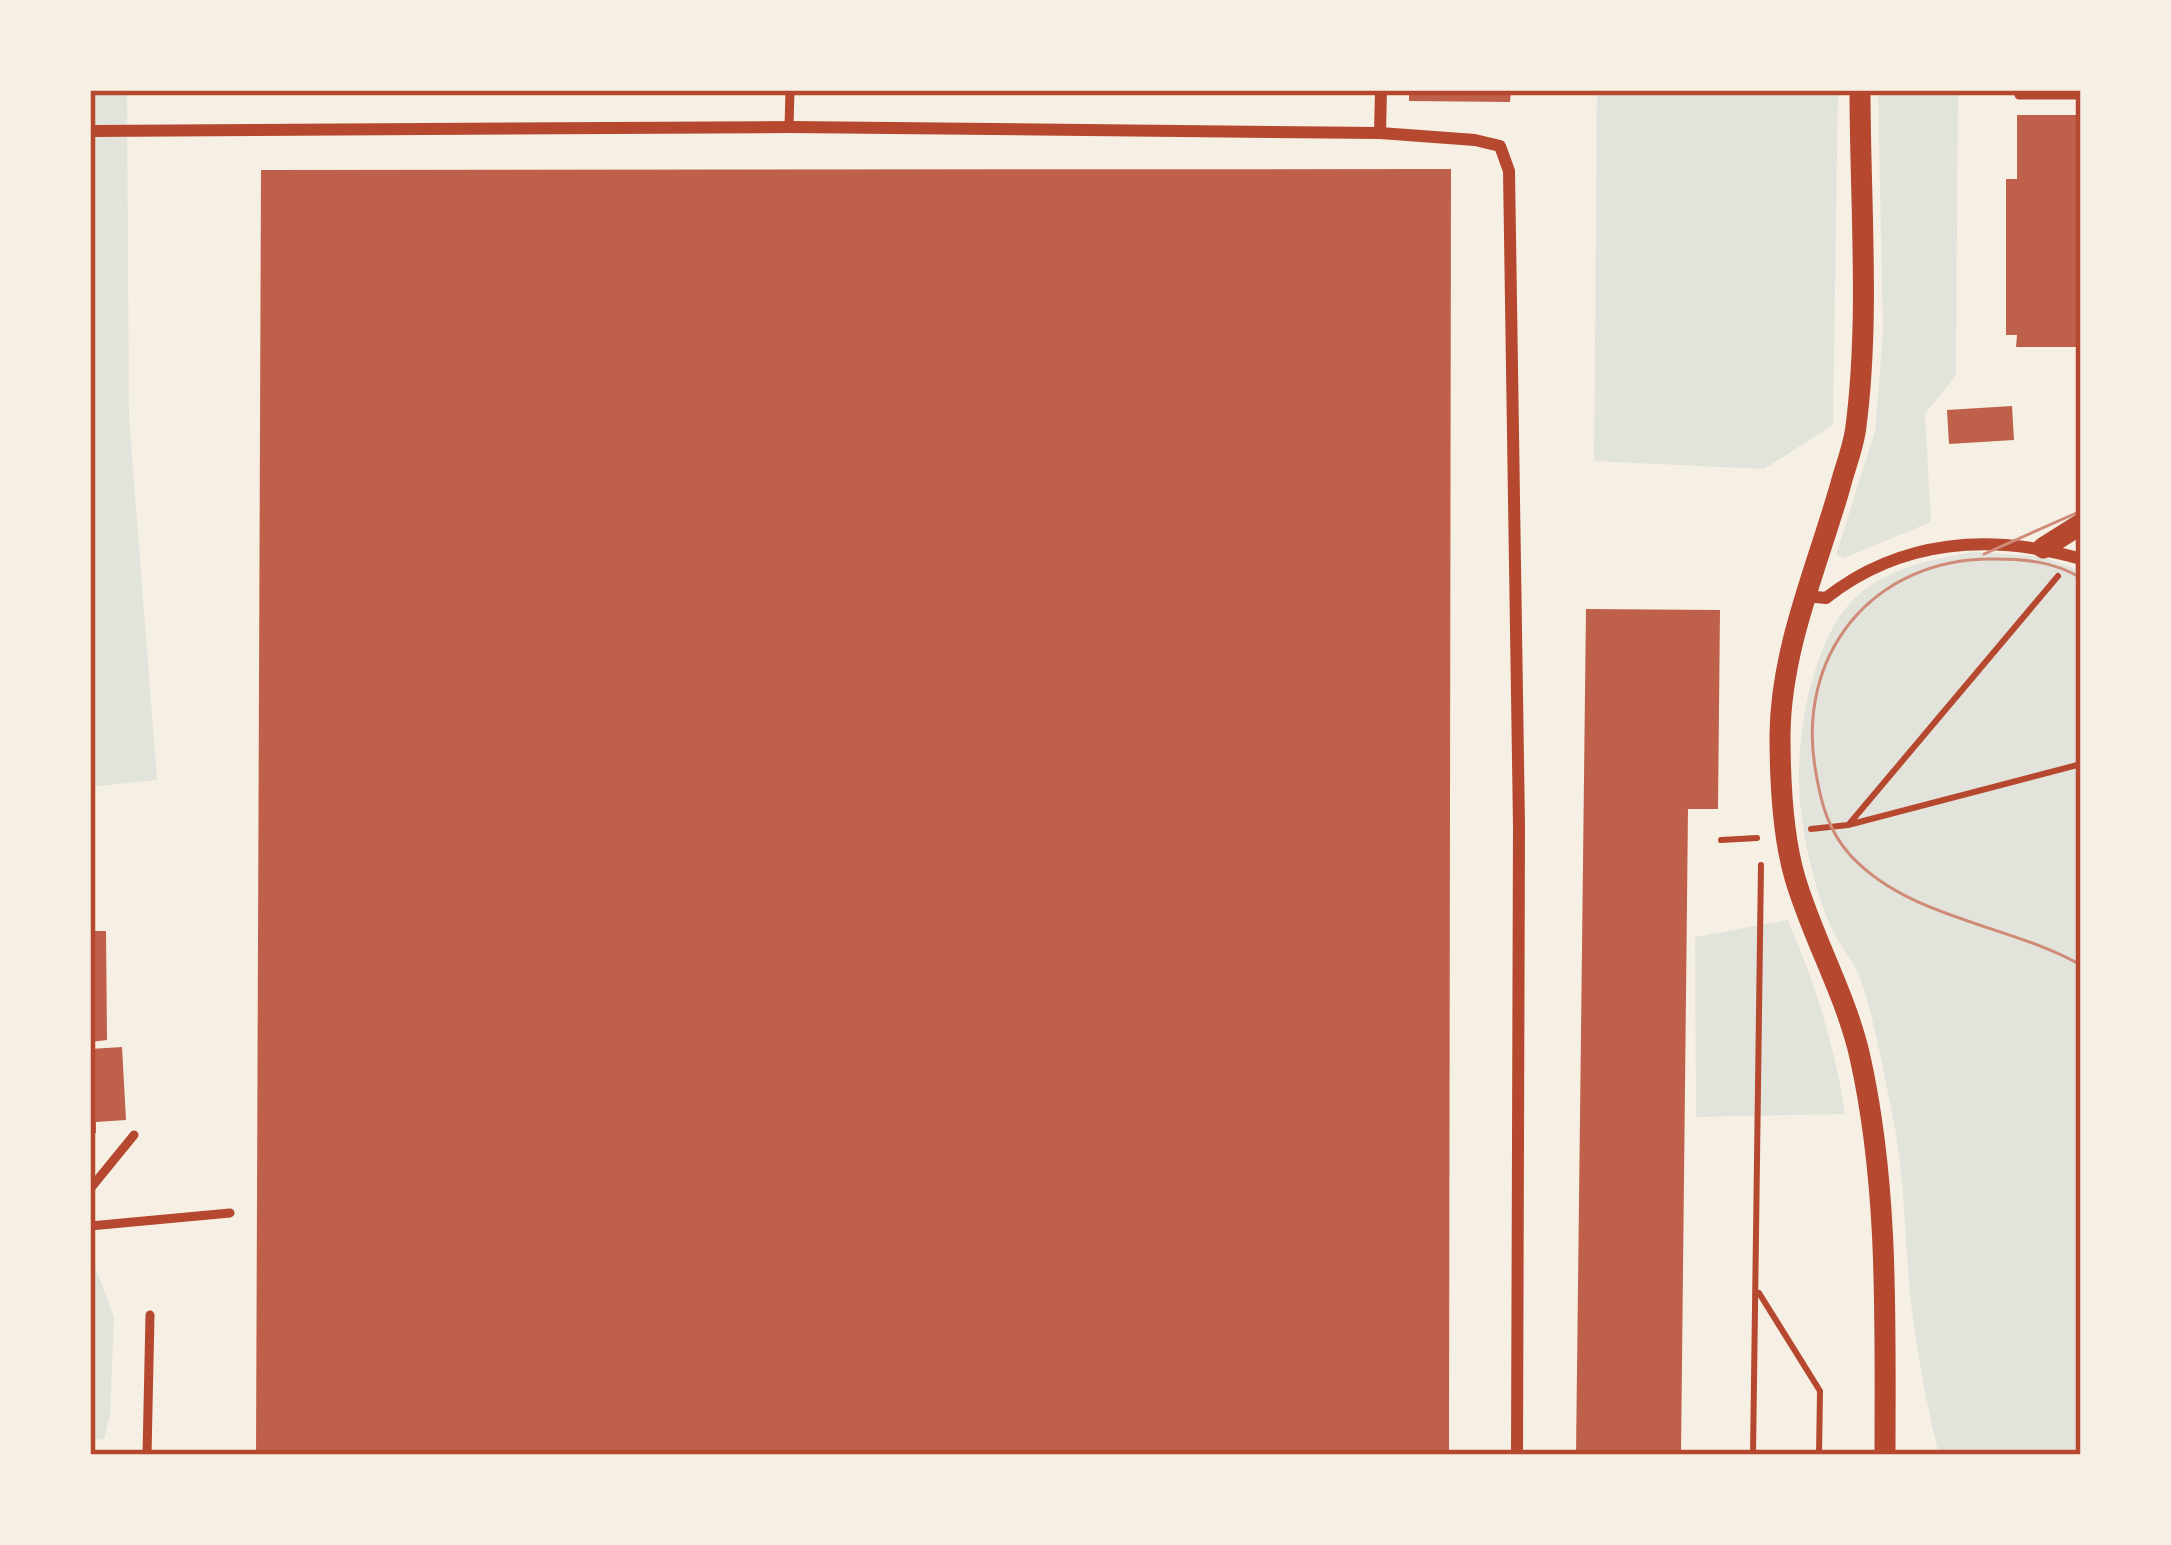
<svg xmlns="http://www.w3.org/2000/svg" width="2171" height="1545" font-family="'Noto Sans',sans-serif">
<style>
.green{fill:#e2e4dc}
.building{fill:#bf614a}
.lines{fill:none;stroke-linecap:round;stroke-linejoin:round}
.path{stroke:#b5482f;stroke-width:6}
.service{stroke:#b5482f;stroke-width:9}
.minor{stroke:#b5482f;stroke-width:12}
.tertiary{stroke:#b5482f;stroke-width:21}
.tram{stroke:#cf8b77;stroke-width:3}
.neatline{fill:none;stroke:#b5482f;stroke-width:4.5}
</style>
<rect width="100%" height="100%" fill="#f6efe4"/>
<!-- green -->
<path class="green" d="M 90,90 L 127,90 L 129,417 L 157,780 L 90,787 Z
M 1597,90 L 1838,90 L 1833,425 L 1764,469 L 1594,461 Z
M 1878,90 L 1958,90 L 1956,375 L 1925,414 L 1931,522 L 1844,558 L 1836,555 L 1875,431 L 1883,332 Z
M 1975,552 L 2043,557 L 2081,571 L 2081,1455 L 1939,1455 C 1926,1402 1916,1349 1910,1294 C 1904,1233 1905,1173 1892,1113 C 1883,1069 1875,1023 1861,980 C 1854,961 1838,944 1830,925 C 1813,884 1800,827 1799,783 C 1798,726 1814,635 1857,596 C 1887,568 1935,558 1975,552 Z
M 1788,920 C 1815,984 1835,1045 1845,1114 L 1696,1117 L 1695,937 Z
M 90,1264 L 95,1266 L 114,1317 L 110,1415 L 104,1440 L 90,1438 Z"/>
<!-- building -->
<path class="building" d="M 1409,90 L 1511,90 L 1510,102 L 1409,101 Z
M 2017,115 L 2081,115 L 2081,347 L 2016,347 L 2017,335 L 2006,335 L 2006,179 L 2017,179 Z
M 1451,169 L 1449,1455 L 256,1455 L 261,170 Z
M 2012,406 L 2014,440 L 1949,444 L 1947,410 Z
M 1586,609 L 1720,610 L 1718,809 L 1688,809 L 1681,1455 L 1576,1455 Z
M 90,931 L 106,931 L 107,1040 L 90,1042 Z
M 122,1047 L 126,1120 L 96,1122 L 96,1133 L 90,1133 L 90,1049 Z"/>
<g class="lines">
<!-- path -->
<path class="path" d="M 1850,823 L 2058,576
M 1811,829 L 1848,825 L 2081,764
M 1721,840 L 1757,838
M 1759,1293 L 1820,1391 L 1819,1455
M 1753,1455 L 1761,865"/>
<!-- service -->
<path class="service" d="M 2019,95 L 2081,95
M 789,127 L 790,90
M 90,1189 L 134,1135
M 90,1226 L 230,1213
M 147,1455 L 150,1315"/>
<!-- minor -->
<path class="minor" d="M 90,131 L 789,127 L 1380,133 L 1475,140 L 1500,146 L 1509,171 L 1519,826 L 1517,1455
M 1380,133 L 1381,90
M 1805,596 L 1826,598 C 1901,539 1991,533 2081,559"/>
<!-- tertiary -->
<path class="tertiary" d="M 1860,90 C 1860,199 1870,318 1856,426 C 1854,446 1845,467 1840,487 C 1817,567 1781,649 1780,734 C 1780,780 1782,834 1795,878 C 1813,939 1846,995 1860,1057 C 1889,1187 1885,1322 1885,1455
M 2043,548 L 2081,524"/>
<!-- tram -->
<path class="tram" d="M 1984,554 L 2081,511
M 2081,578 C 2053,561 2024,559 1993,559 C 1872,558 1794,656 1816,773 C 1821,804 1829,832 1851,856 C 1910,919 2008,924 2081,965"/>
</g>
<!-- border -->
<rect width="2171" height="1545" fill="none" stroke="#f6efe4" stroke-width="186"/>
<rect x="93" y="93" width="1985" height="1359" class="neatline"/>
</svg>
